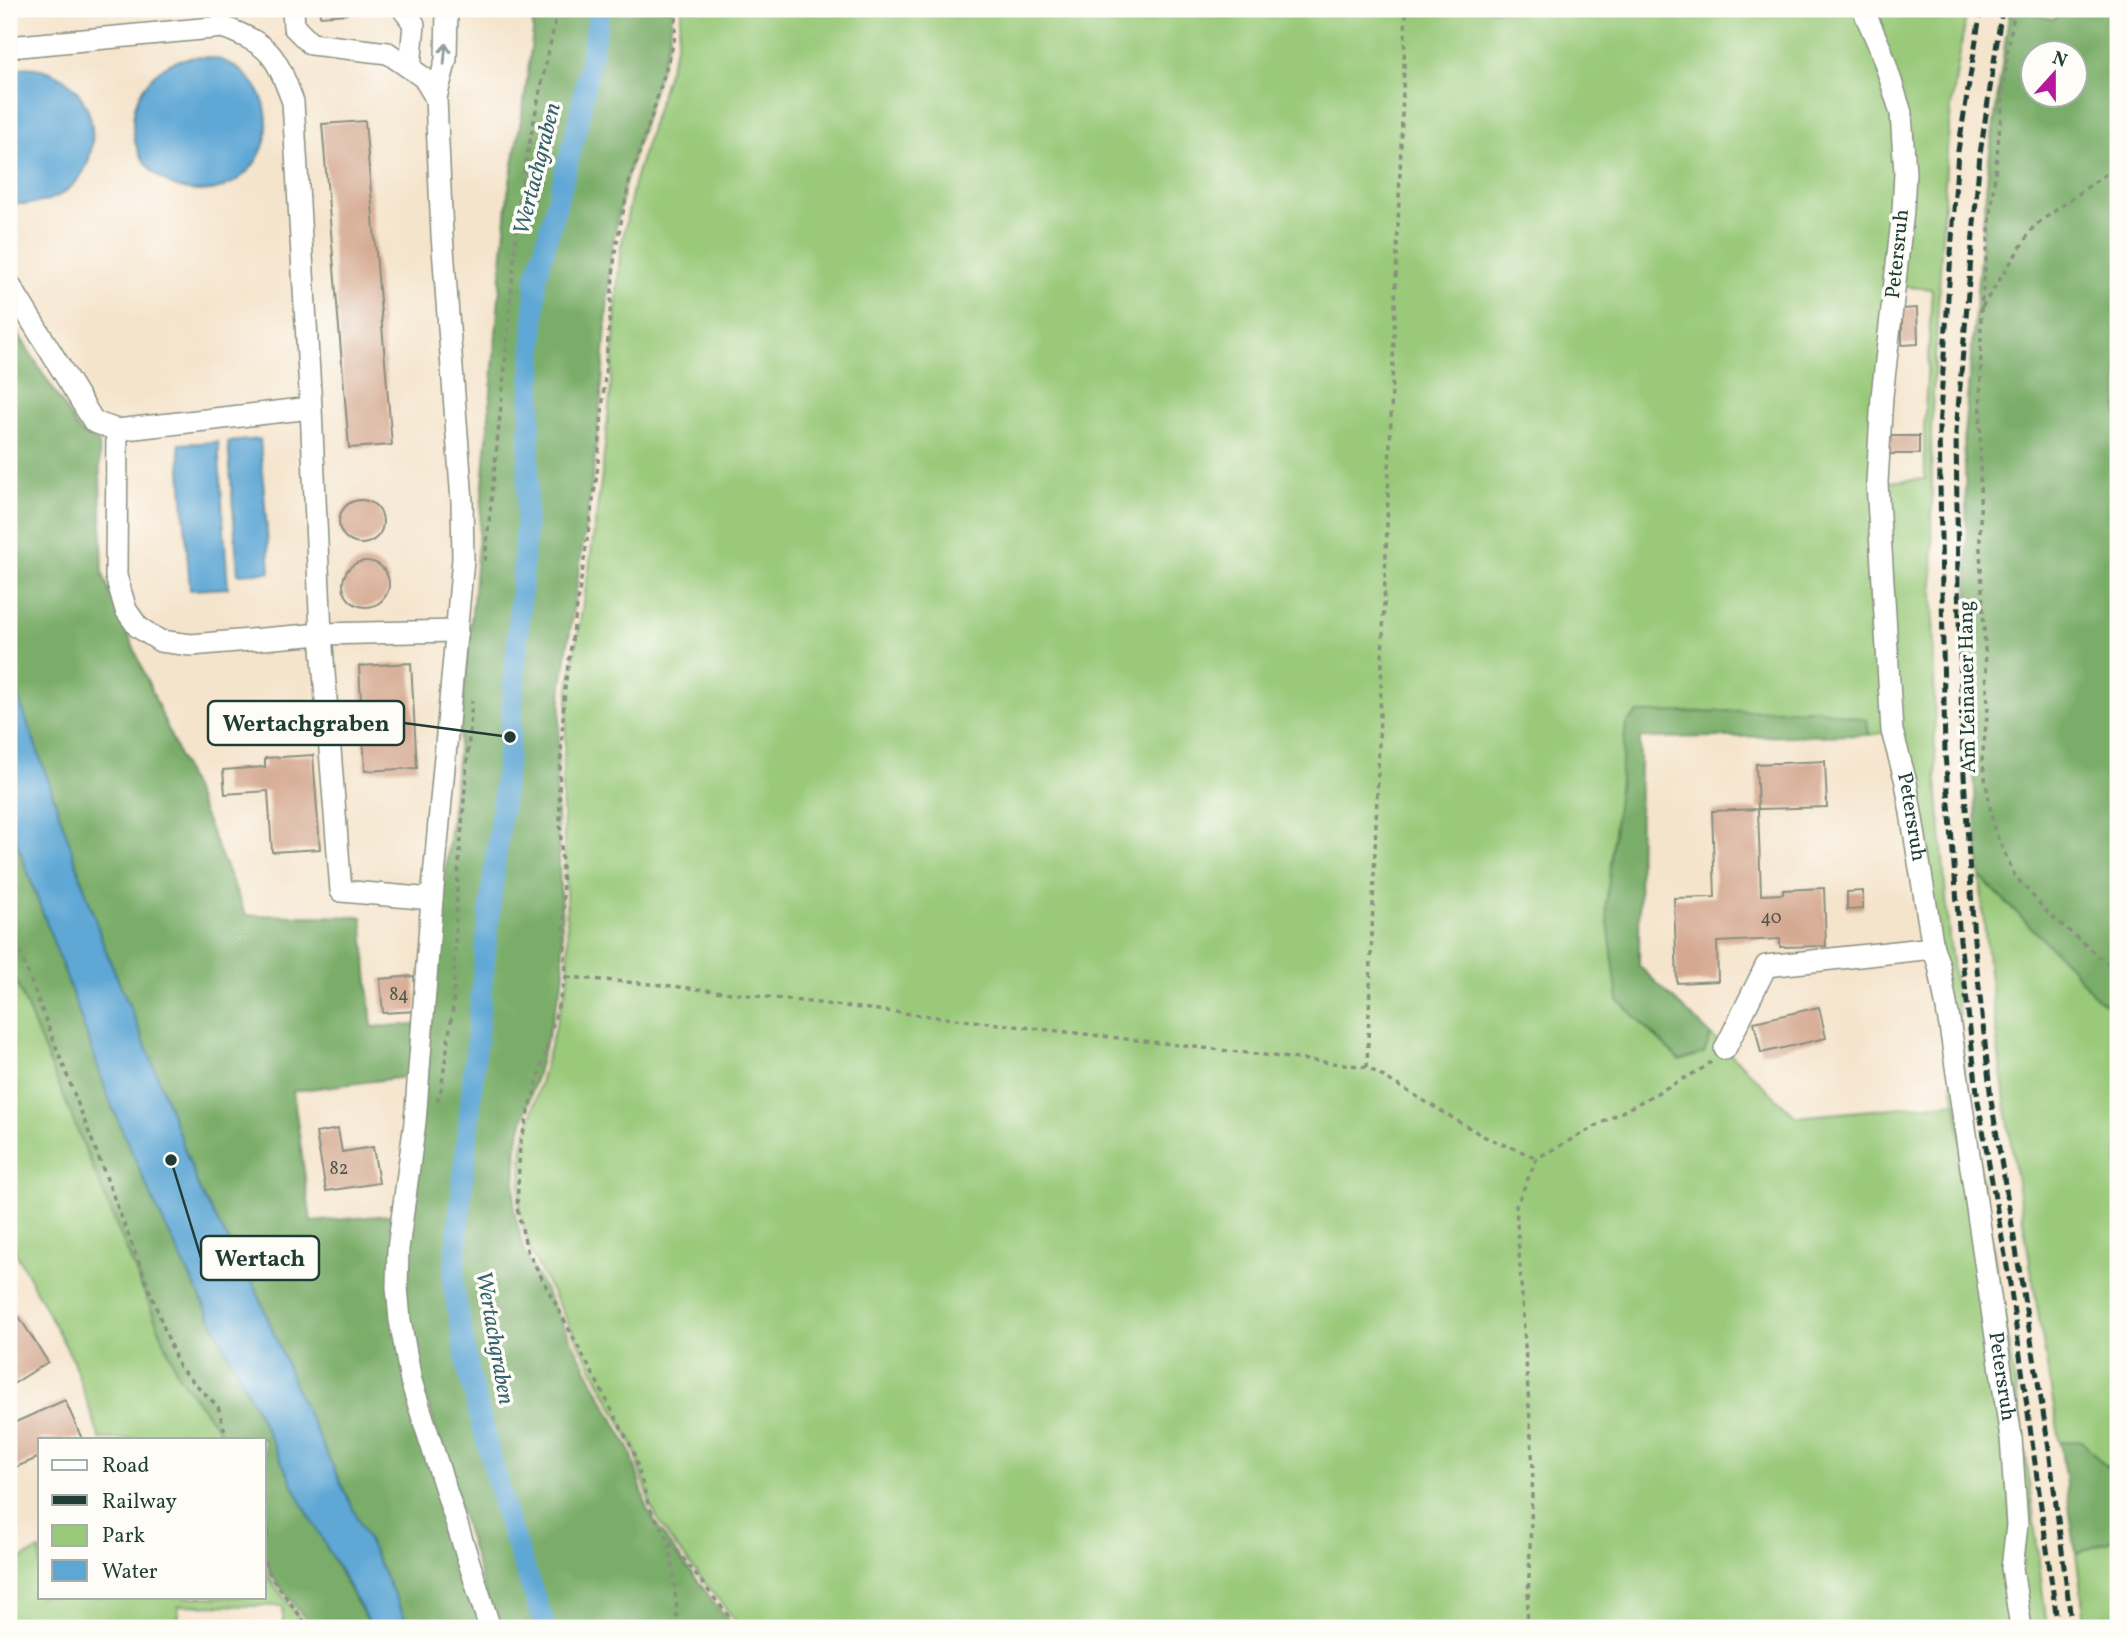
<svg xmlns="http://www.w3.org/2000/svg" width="2127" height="1637" font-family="Vollkorn,serif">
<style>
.green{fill:#99c979;stroke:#5c8356;stroke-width:2}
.forest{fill:#7aad69;stroke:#4c754e;stroke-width:2;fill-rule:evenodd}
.water{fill:#5ea7d5;stroke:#3e7284;stroke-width:2}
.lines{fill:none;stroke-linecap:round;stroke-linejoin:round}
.canal{stroke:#5ea7d5;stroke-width:21}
.building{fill:#d5a991}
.minor-casing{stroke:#8a9080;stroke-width:24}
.path{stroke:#8a9080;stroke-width:3.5;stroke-dasharray:5 5;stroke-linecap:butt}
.minor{stroke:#fff;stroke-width:21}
.rail{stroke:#1f3d34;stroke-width:5;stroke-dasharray:10 5;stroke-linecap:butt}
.oneway{stroke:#8f9e9a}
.labels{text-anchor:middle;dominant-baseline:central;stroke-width:7;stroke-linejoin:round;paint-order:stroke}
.number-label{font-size:18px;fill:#4c584b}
.street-label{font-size:21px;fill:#1f3d34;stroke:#fdfcf7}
.water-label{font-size:23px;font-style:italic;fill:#35626c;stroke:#fdfcf7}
.leader{fill:none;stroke:#1f3d34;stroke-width:2.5}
.callout-dot{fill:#1f3d34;stroke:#fdfcf7;stroke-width:2.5}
.callout{fill:#fdfcf7;stroke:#1f3d34;stroke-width:2.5}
.callout-label{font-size:23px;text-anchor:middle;font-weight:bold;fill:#1f3d34}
</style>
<rect width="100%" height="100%" fill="#fdfcf7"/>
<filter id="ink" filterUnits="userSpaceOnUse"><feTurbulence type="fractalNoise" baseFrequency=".0143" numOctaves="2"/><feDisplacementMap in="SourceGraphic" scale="14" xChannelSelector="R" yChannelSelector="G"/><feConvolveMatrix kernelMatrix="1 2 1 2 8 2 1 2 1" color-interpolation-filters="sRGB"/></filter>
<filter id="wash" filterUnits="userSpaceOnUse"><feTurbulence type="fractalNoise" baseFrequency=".00686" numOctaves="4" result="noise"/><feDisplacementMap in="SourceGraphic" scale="28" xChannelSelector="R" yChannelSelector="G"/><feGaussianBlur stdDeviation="1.57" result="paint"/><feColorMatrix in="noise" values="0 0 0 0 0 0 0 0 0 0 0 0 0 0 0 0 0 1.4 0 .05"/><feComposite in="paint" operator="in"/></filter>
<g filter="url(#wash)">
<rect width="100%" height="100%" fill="#f5e4cc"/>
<!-- green -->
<path class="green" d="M 682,9 L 1859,9 L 1879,52 L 1902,173 L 1879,396 L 1889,732 L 1869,735 L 1867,720 L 1626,724 L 1618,1000 L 1704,1053 L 1711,1035 L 1796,1117 L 1957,1102 L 2007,1440 L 2016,1628 L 741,1628 L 670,1539 L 651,1507 L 635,1449 L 529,1249 L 519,1208 L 523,1145 L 569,977 L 562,785 L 569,686 L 589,568 L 602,474 L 610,397 L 620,252 L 634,183 L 677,43 Z
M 1867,9 L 1967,9 L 1951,108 L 1947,149 L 1931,429 L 1935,755 L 1949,937 L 1969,1101 L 2024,1440 L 2047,1628 L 2024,1628 L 2021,1524 L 1897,730 L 1882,482 L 1925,479 L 1924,429 L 1932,289 L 1899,286 L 1909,173 Z
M 1980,876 L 2070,966 L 2096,997 L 2118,1013 L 2118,1473 L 2104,1465 L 2082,1441 L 2060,1442 C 2028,1254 1995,1066 1980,876 Z
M 9,964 L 179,1377 L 222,1434 L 223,1439 L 100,1439 L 72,1358 L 9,1240 Z
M 2118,1537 L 2118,1628 L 2086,1628 L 2076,1554 Z
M 40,1550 L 40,1597 L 264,1597 L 264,1566 L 269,1578 L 307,1628 L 283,1628 L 283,1606 L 179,1605 L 178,1628 L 9,1628 L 9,1564 Z"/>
<!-- forest -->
<path class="forest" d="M 532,9 L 673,9 L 669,41 L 625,183 L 611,252 L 601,398 L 593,474 L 562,686 L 556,786 L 564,977 L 517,1144 L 514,1209 L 524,1251 L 631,1452 L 647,1509 L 667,1541 L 734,1628 L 496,1628 L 421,1381 L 403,1289 L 473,602 L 508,193 L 524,103 L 533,31 Z
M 2010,9 L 2054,19 L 2063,9 L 2118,9 L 2118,1013 L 2096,997 L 2070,966 L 1980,876 L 1973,760 L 1964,434 L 1989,159 ZM 2032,52 L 2074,52 L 2074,94 L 2032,94 Z
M 9,319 L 79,431 L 99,443 L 103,575 L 246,915 L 362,917 L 372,1027 L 417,1024 L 413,1076 L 293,1091 L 311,1222 L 399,1214 L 390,1288 L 484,1628 L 410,1628 L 299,1396 L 256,1289 L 200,1191 L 150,1056 L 105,949 L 46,774 L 10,677 Z
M 1817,709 L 1867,720 L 1869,735 L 1640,738 L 1639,966 L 1711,1035 L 1704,1053 L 1680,1061 L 1618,1000 L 1606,906 L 1626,724 L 1637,713 Z
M 9,822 L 70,987 L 110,1102 L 156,1207 L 255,1408 L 343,1579 L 372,1628 L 312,1628 L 272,1576 L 266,1561 L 264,1561 L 264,1439 L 223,1439 L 222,1434 L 179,1377 L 9,964 Z
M 2082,1441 L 2104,1465 L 2118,1473 L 2118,1537 L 2076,1554 L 2060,1442 Z"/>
<!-- water -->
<path class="water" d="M133 124a67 67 0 1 1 134 0a67 67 0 1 1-134 0Z
M 14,68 C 21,68 29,67 35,68 C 120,82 110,217 9,203 L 9,70 Z
M 260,439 L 270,572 L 238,574 L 228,442 Z
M 218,442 L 228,588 L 190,590 L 179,444 Z
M 9,672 L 46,774 L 105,949 L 150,1056 L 200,1191 L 256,1289 L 299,1396 L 410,1628 L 372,1628 L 301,1501 L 255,1408 L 156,1207 L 110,1102 L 70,987 L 9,821 Z"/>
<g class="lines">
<!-- canal -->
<path class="canal" d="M 546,1628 L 507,1519 L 469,1374 L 453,1283 L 488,924 L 510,737 L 526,525 L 536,280 L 576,132 L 600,9"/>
</g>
<g id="blocks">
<!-- building -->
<path class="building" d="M 319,9 L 347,9 L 347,14 L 320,16 Z
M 365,121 L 392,445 L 349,448 L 322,124 Z
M 1917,308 L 1918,344 L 1902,345 L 1902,309 Z
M 1885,436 L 1919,436 L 1919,454 L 1886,454 Z
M339 522a22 22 0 1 1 44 0a22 22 0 1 1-44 0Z
M343 584a23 23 0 1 1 46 0a23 23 0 1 1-46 0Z
M 411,663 L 417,768 L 365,771 L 359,666 Z
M 313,755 L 320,849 L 272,852 L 268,791 L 225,794 L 223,770 L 265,767 L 265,758 Z
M 1825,761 L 1827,807 L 1758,809 L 1761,895 L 1783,894 L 1783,890 L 1824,888 L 1826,946 L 1780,947 L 1780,939 L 1717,942 L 1718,981 L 1677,983 L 1674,898 L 1715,897 L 1712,811 L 1758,809 L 1756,764 Z
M 1863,891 L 1863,909 L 1847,910 L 1847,892 Z
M 414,976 L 417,1011 L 383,1013 L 380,979 Z
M 1819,1007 L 1826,1038 L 1761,1053 L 1754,1022 Z
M 338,1129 L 342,1152 L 373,1147 L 379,1183 L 326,1191 L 316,1133 Z
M 16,1312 L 48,1362 L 13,1384 L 9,1377 L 9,1317 Z
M 65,1400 L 82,1439 L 40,1439 L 40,1457 L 9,1470 L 9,1425 Z"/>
</g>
</g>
<g filter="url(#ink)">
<use href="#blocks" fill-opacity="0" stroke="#8a9080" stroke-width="2"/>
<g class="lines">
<!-- minor casing -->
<g class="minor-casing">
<g id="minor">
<path d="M 293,9 L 294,27 L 311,44 L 388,53 L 424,78 L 436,98"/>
<path d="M 403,9 L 414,24 L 410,67"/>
<path d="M 447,9 L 446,59 L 436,98 L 442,235 L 462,501 L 463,559 L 432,899 L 415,1122 L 398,1249 L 397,1287 L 400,1320 L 411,1381 L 490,1628"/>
<path id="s1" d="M 1863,9 L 1881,50 L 1901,113 L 1905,173 L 1903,211 L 1882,396 L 1877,483 L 1892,731 L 1906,782 L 1933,948 L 1939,965 L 1950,1026 L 2011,1438 L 2017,1525 L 2012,1568 L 2021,1628"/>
<path d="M 9,47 L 223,27 C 272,46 275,54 293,102 L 311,408 L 321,634 L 341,891 L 432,899"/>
<path d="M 9,284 L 94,422 L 117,430 L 311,408"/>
<path d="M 117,430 L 116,576 L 126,610 L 138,627 L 160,641 L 191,645 L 321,634 L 457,631"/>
<path d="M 1725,1049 L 1766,966 L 1933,948"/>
</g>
</g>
<!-- path -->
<path class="path" d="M 2015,9 L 2008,48 L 1981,308 L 1980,550 L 1988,707 L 1982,760 L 1994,829 L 2015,876 L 2046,911 L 2118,973
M 1982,307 L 2034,226 L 2118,165
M 485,561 L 504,376 L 519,198 L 537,105 L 556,18 L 555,9
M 9,924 L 179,1367 L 218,1407 L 227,1439
M 567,977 L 663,985 L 1367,1067 L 1483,1136 L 1537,1158
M 1367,1067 L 1406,9
M 436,1100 L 440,1097 L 453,1007 L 457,887 L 472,701
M 670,1542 L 738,1628
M 264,1561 L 271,1577 L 309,1628
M 676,1628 L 677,1610 L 669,1540 L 649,1507 L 633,1450 L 527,1250 L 517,1208 L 520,1144 L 566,977 L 559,786 L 565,686 L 597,474 L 615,252 L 629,183 L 651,118 L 674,42 L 677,9
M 1527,1628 L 1533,1468 L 1516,1206 L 1537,1158 L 1705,1067 L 1711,1062"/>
<!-- minor -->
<use href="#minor" class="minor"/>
<!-- rail -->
<path class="rail" d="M 1981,9 L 1958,151 L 1939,429 L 1945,754 L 1960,940 L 1978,1101 L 2010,1284 L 2058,1628
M 2002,9 L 1980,154 L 1956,432 L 1958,584 L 1963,759 L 1974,940 L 1991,1100 L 2048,1442 L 2072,1628"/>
</g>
<!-- one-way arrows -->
<defs><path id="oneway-shaft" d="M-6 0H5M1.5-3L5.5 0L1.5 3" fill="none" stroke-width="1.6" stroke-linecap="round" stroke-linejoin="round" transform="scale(1.75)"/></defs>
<use class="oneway" href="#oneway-shaft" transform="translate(445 54) rotate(-85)"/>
</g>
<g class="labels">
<!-- number labels -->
<g class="number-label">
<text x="1771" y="918">40</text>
<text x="399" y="995">84</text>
<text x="339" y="1169">82</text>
</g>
<!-- street labels -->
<g class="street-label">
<text transform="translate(1898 254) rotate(-84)">Petersruh</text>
<text transform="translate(1968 687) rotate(-91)">Am Leinauer Hang</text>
<text stroke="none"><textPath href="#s1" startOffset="819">Petersruh</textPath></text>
<text stroke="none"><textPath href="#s1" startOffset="1386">Petersruh</textPath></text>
</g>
<!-- water labels -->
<g class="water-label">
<text transform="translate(538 169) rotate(-76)">Wertachgraben</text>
<text transform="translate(494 1338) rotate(80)">Wertachgraben</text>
</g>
</g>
<!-- callouts -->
<path class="leader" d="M510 737L404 723M171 1160L201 1258"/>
<g class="callout-dot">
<circle cx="510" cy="737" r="7"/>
<circle cx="171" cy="1160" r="7"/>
</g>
<g class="callout">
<rect x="208" y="701" width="196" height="44" rx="7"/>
<rect x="201" y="1236" width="118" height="44" rx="7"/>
</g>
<g class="callout-label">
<text x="306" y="731">Wertachgraben</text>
<text x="260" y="1266">Wertach</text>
</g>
<!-- margin -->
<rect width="2127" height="1637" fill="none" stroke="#fdfcf7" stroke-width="35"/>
<!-- legend -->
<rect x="38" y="1438" width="228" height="161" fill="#fdfcf7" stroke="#a4b0a9" stroke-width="2"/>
<rect x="52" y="1460" width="35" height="10" fill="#ffffff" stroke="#a4b0a9" stroke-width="2"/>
<text x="102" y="1472" font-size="21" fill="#1f3d34">Road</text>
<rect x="52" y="1495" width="35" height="10" fill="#1f3d34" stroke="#a4b0a9" stroke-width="2"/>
<text x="102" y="1508" font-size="21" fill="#1f3d34">Railway</text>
<rect x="52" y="1525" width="35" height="21" fill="#99c979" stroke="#a4b0a9" stroke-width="2"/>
<text x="102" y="1542" font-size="21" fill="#1f3d34">Park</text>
<rect x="52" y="1560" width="35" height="21" fill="#5ea7d5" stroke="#a4b0a9" stroke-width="2"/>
<text x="102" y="1578" font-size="21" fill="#1f3d34">Water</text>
<!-- north arrow -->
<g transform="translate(2054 74) rotate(21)"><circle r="33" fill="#fdfcf7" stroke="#a4b0a9" stroke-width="2"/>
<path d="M0-5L12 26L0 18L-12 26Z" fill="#b5179e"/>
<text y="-10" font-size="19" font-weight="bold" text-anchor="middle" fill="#1f3d34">N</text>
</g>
</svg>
